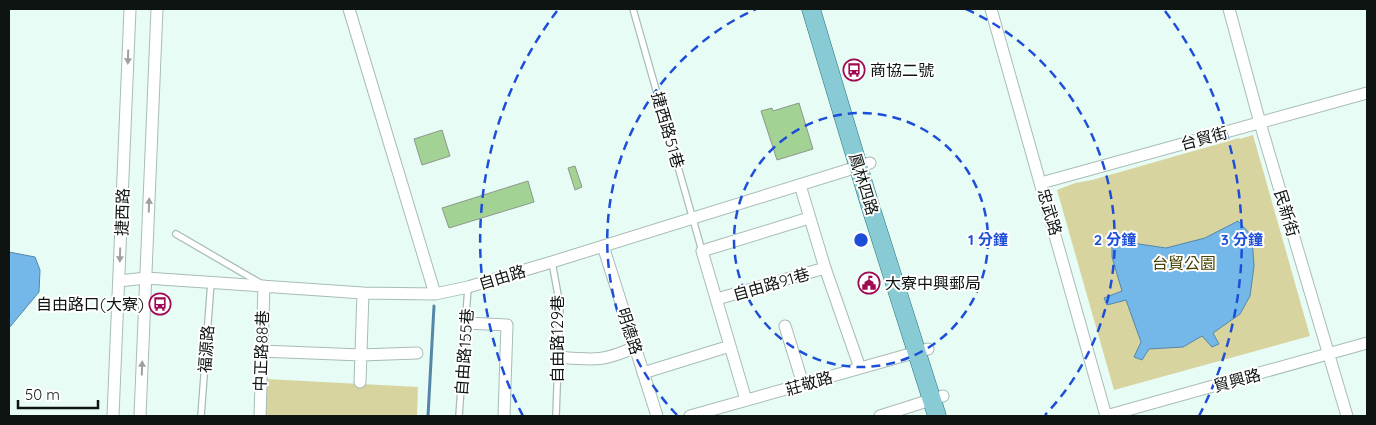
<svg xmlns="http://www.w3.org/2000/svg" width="1376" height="425" font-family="Quicksand,'Noto Sans TC',sans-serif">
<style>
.green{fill:#d8d49f}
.water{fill:#74b7e9;stroke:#5586a8}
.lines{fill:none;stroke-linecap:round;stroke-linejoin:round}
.stream{stroke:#5586a8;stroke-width:3}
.building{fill:#a2d395;stroke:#8c9789}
.lane-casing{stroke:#a8bcb6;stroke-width:8}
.street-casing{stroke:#a8bcb6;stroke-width:13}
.primary-casing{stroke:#2b757e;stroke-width:19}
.lane{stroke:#fff;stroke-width:5.5}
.street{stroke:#fff;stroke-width:11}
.primary{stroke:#89cbd4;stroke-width:18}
.oneway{fill:#9ea1a0}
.ring{fill:none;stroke:#1d4ed8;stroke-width:2.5;stroke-dasharray:9 6}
.labels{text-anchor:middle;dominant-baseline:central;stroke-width:4;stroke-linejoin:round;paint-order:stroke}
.poi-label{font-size:16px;fill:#0d1412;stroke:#fff;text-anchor:start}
.street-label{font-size:16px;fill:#0d1412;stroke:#fff}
.park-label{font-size:16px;fill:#494405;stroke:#fff}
.centre{fill:#1d4ed8;stroke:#fff;stroke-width:2.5}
.ring-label{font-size:15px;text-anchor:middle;font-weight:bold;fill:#1d4ed8;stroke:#fff;stroke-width:4;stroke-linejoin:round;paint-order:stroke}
</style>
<rect width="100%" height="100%" fill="#e7fcf5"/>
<!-- green -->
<path class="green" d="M 1253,135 L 1310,336 L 1114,390 L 1057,190 L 1075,183 L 1092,180 L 1239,138 L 1240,139 Z
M 266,379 L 418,387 L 417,416 L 265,416 Z"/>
<!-- water -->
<path class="water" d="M 1238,221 L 1252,236 L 1254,266 L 1250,296 L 1240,314 L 1213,333 L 1219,344 L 1212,347 L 1202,336 L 1183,347 L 1149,349 L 1142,360 L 1134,357 L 1141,342 L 1126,300 L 1107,305 L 1104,298 L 1122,291 L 1112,257 L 1112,245 L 1117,239 L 1139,244 L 1166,248 L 1205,238 Z
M 9,252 L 35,257 L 40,270 L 39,292 L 9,328 Z"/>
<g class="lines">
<!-- stream -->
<path class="stream" d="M 428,416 L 434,306"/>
</g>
<!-- building -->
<path class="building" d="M 799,103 L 813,149 L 777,160 L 761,111 L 772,108 L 773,111 Z
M 442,130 L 450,156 L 422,165 L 414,139 Z
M 575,166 L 582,187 L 575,190 L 568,168 Z
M 528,181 L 534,202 L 449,228 L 442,208 Z"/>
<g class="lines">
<!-- lane casing -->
<g class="lane-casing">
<path id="lane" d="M 633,9 L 702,251
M 176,234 L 260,283
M 552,262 L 560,306 L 556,416
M 201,416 L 211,282
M 459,416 L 468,287"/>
</g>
<!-- street casing -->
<g class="street-casing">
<path id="street" d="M 349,9 L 435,294
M 991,9 L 1106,416 L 1367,343
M 1229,9 L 1260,123 L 1347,416
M 1041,183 L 1367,93
M 800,185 L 825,268 L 860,368
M 603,246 L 657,416
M 119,281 L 146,278 L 363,293 L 435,294 L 468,287 L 552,262 L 870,163
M 717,299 L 825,268
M 466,323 L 507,325 L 504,416
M 785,326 L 803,384
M 261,351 L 361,355 L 417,353
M 558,357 C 593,360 603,362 635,347
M 643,373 L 730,346
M 360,382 L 363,293
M 746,400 L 702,251 L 809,218
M 113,416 L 130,9
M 140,416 L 157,9
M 260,416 L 264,286
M 690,416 L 928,349
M 880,416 L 943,396"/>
</g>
<!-- primary casing -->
<g class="primary-casing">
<path id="primary" d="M 811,9 L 869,202 L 937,416"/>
</g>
<!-- lane -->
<use href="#lane" class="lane"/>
<!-- street -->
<use href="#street" class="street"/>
<!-- primary -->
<use href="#primary" class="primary"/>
</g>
<!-- one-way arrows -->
<defs><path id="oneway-solid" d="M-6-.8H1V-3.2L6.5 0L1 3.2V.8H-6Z" transform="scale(1.25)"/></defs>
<g class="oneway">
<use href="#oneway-solid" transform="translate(128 57) rotate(92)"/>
<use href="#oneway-solid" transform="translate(149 205) rotate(-88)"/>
<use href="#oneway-solid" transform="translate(120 255) rotate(92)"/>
<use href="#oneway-solid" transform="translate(142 368) rotate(-88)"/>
</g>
<!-- distance rings -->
<g class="ring">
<circle cx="861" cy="240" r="127"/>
<path d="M677 415A254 254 0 0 1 756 9M966 9A254 254 0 0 1 1045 415"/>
<path d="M523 416A381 381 0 0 1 557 11M1165 11A381 381 0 0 1 1199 416"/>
</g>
<!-- icons -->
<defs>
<g id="bus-ring" transform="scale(1.125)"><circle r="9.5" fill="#fff" stroke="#9f0951" stroke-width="1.5"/><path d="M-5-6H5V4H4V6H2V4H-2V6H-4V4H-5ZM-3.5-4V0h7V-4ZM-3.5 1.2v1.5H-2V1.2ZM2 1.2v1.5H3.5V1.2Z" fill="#9f0951"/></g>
<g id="civic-ring" transform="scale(1.125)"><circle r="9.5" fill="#fff" stroke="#9f0951" stroke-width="1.5"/><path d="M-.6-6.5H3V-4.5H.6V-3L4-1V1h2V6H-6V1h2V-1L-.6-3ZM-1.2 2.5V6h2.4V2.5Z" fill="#9f0951"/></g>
</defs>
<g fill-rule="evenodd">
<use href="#bus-ring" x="854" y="70"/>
<use href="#civic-ring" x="869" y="283"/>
<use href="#bus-ring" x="160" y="304"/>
</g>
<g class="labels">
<!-- poi labels -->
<g class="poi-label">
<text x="870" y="70">商協二號</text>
<text x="885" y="283">大寮中興郵局</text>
<text x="144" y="304" text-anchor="end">自由路口(大寮)</text>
</g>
<!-- street labels -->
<g class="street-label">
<text transform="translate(668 130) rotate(74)">捷西路51巷</text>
<text transform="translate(1204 138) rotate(-15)">台貿街</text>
<text transform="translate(864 184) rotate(73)">鳳林四路</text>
<text transform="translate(122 212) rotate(-88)">捷西路</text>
<text transform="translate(1050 212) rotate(74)">忠武路</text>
<text transform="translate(1287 213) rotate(73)">民新街</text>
<text transform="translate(502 277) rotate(-17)">自由路</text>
<text transform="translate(771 284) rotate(-16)">自由路91巷</text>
<text transform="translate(630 331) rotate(72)">明德路</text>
<text transform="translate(557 339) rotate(-90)">自由路129巷</text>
<text transform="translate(206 349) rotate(-86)">福源路</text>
<text transform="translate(261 351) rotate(-88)">中正路88巷</text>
<text transform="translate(464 352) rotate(-86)">自由路155巷</text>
<text transform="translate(1237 380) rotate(-15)">貿興路</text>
<text transform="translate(809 383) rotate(-16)">莊敬路</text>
</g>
<!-- park labels -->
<g class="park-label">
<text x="1184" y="263">台貿公園</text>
</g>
</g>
<circle cx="861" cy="240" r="8" class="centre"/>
<g class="ring-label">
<text x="988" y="245">1 分鐘</text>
<text x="1115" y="245">2 分鐘</text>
<text x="1242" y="245">3 分鐘</text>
</g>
<!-- border -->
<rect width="1376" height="425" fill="none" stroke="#0d1412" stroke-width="20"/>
<!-- scale -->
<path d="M18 400v8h80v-8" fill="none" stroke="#0d1412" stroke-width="2.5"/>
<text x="25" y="400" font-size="15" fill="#0d1412" stroke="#ffffff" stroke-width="4" paint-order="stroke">50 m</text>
</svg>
